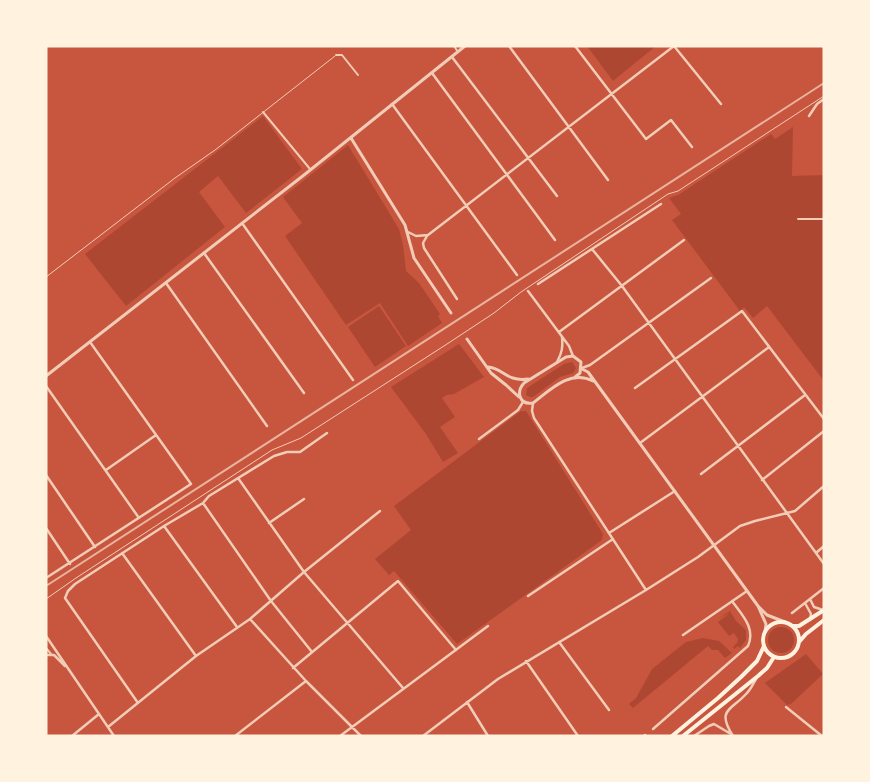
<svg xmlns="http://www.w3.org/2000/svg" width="870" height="782" font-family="'Varela Round',sans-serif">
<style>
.green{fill:#ae4732}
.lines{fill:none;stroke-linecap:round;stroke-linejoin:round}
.service{stroke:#f1ccb7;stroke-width:1}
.pedestrian{stroke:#f1ccb7;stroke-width:2}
.minor{stroke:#f1ccb7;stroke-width:2.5}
.tertiary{stroke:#f1ccb7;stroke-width:3}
.secondary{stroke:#fff3e0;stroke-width:4}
.rail{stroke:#e9b49f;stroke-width:2}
</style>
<rect width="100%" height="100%" fill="#c8553d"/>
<!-- green -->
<path class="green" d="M 587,46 L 656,46 L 613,81 Z
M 263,116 L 302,169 L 246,213 L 218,176 L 199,192 L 225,227 L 126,306 L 85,254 Z
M 793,127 L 792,176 L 824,175 L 824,381 L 767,306 L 753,318 L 744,307 L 740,311 L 672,220 L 681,214 L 669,198 L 678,195 L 771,134 L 775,139 Z
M 348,145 L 399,229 L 403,245 L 406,271 L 419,283 L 440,314 L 438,316 L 442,323 L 408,346 L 380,303 L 346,325 L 285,236 L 302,223 L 283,197 Z
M 379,306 L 406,346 L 375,367 L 348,327 Z
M 459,344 L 484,377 L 454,394 L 447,395 L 442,398 L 455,417 L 440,427 L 458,453 L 443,462 L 426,434 L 391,387 Z
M 572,362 L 576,368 L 573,373 L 560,377 L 533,397 L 530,397 L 526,395 L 527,388 L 564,364 Z
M 521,411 L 526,411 L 603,534 L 602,540 L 457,644 L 394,571 L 389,575 L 375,559 L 411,530 L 394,506 Z
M 730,611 L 736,621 L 746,630 L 746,640 L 740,648 L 738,646 L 734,649 L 733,647 L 737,643 L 738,639 L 734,633 L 729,636 L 718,622 L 730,613 L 718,619 Z
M768 640a13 13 0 1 1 26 0a13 13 0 1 1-26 0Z
M 703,638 L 719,641 L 732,653 L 725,658 L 718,650 L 712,650 L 708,646 L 633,708 L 629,704 L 636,698 L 652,669 L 686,642 Z
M 806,654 L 823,674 L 791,704 L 787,705 L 765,683 Z"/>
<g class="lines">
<!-- service -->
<path class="service" d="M 46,277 L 175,178 L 215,150 L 335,56
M 46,599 L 76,578 L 272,450 L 301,438 L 447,344 L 494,313 L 521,292 L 668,194 L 678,191 L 824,96"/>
<!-- pedestrian -->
<path class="pedestrian" d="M 454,46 L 458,52
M 336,55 L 342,55 L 358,75
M 263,112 L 310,169
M 798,219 L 824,219
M 46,648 L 51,654"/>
<!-- minor -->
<path class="minor" d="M 509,46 L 608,180
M 575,46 L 646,139 L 671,120 L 692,147
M 674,46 L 721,104
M 823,46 L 824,48
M 452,57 L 557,196
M 432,73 L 555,240
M 392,104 L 517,275
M 809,116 L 817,104 L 824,99
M 242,223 L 353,380
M 408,232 L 416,236 L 428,235 L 674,46
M 427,236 L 423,243 L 424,248 L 457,299
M 592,249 L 622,286 L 824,564
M 204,253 L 304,393
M 166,283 L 267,426
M 538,284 L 661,204
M 528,291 L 569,346 L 573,356
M 559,332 L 684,240
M 557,362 C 562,353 563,347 562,337
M 582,368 L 590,365 L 711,278
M 46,386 L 139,518
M 635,388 L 742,311 L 824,419
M 533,403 L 532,411 L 534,418 L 646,590
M 479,439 L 518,410 L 523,402
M 640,443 L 769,347
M 106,470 L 156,435
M 701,474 L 805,395
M 46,475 L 95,547
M 238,478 L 304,572 L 403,688
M 762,480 L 824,431
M 203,503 L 271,601 L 312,652
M 269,523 L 304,499
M 164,526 L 237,627
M 46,528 L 70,564
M 609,533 L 675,491
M 122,553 L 196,656
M 816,553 L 824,546
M 46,578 L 191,484 L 90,342
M 528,596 L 613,539
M 810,599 L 814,607 L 823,610
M 805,603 L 811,614 L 810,619
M 792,613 L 824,588
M 250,619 L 306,681 L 361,736
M 683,635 L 747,591
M 46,636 L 114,736
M 559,642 L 609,710
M 46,655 L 54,655 L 65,666
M 526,661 L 578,736
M 293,668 L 398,581 L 456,650
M 467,702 L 488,736
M 138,703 L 65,598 L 68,591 L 75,584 L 164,526 L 203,503 L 209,496 L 274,456 L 287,452 L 300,452 L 327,433
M 786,707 L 822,736
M 108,727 L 196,656 L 250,619 L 304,572 L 380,511
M 653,729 L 748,646 C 756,628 742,615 732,601
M 72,736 L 99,714
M 235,736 L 306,681
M 340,736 L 488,626
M 423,736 L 498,679 L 646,590 L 698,557 L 740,526 L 755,521 L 795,511 L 824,486
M 644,736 L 645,735
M 694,736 L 709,726 L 714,724 L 731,734
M 733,736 C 716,709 731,711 747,693 C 751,689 753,684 756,679"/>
<!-- tertiary -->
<path class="tertiary" d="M 351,138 L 405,225 L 414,258 L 451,313
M 467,339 L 491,373 L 506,385 L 519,397
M 488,367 C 503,368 506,382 528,379
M 582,369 L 588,372 L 596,383 L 758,606 L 766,624 L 765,632
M 46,376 L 304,175 L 465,46
M 574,378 L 580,373 L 581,362 L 573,356 L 566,357 L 524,383 C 516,392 519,405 533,403 C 550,390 570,369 593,381
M 758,606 L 767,615 L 785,622"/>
<!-- secondary -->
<path class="secondary" d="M763 640a18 18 0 1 1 36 0a18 18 0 1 1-36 0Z
M 793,626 L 799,626 L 824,610
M 799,642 L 806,634 L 824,620
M 672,736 L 718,698 L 741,677 L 757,661 L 764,646
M 683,736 L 758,676 L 767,668 L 774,657"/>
<!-- rail -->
<path class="rail" d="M 46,586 L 824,83"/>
</g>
<!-- border -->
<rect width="870" height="782" fill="none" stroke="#fff3e0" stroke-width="95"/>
</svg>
